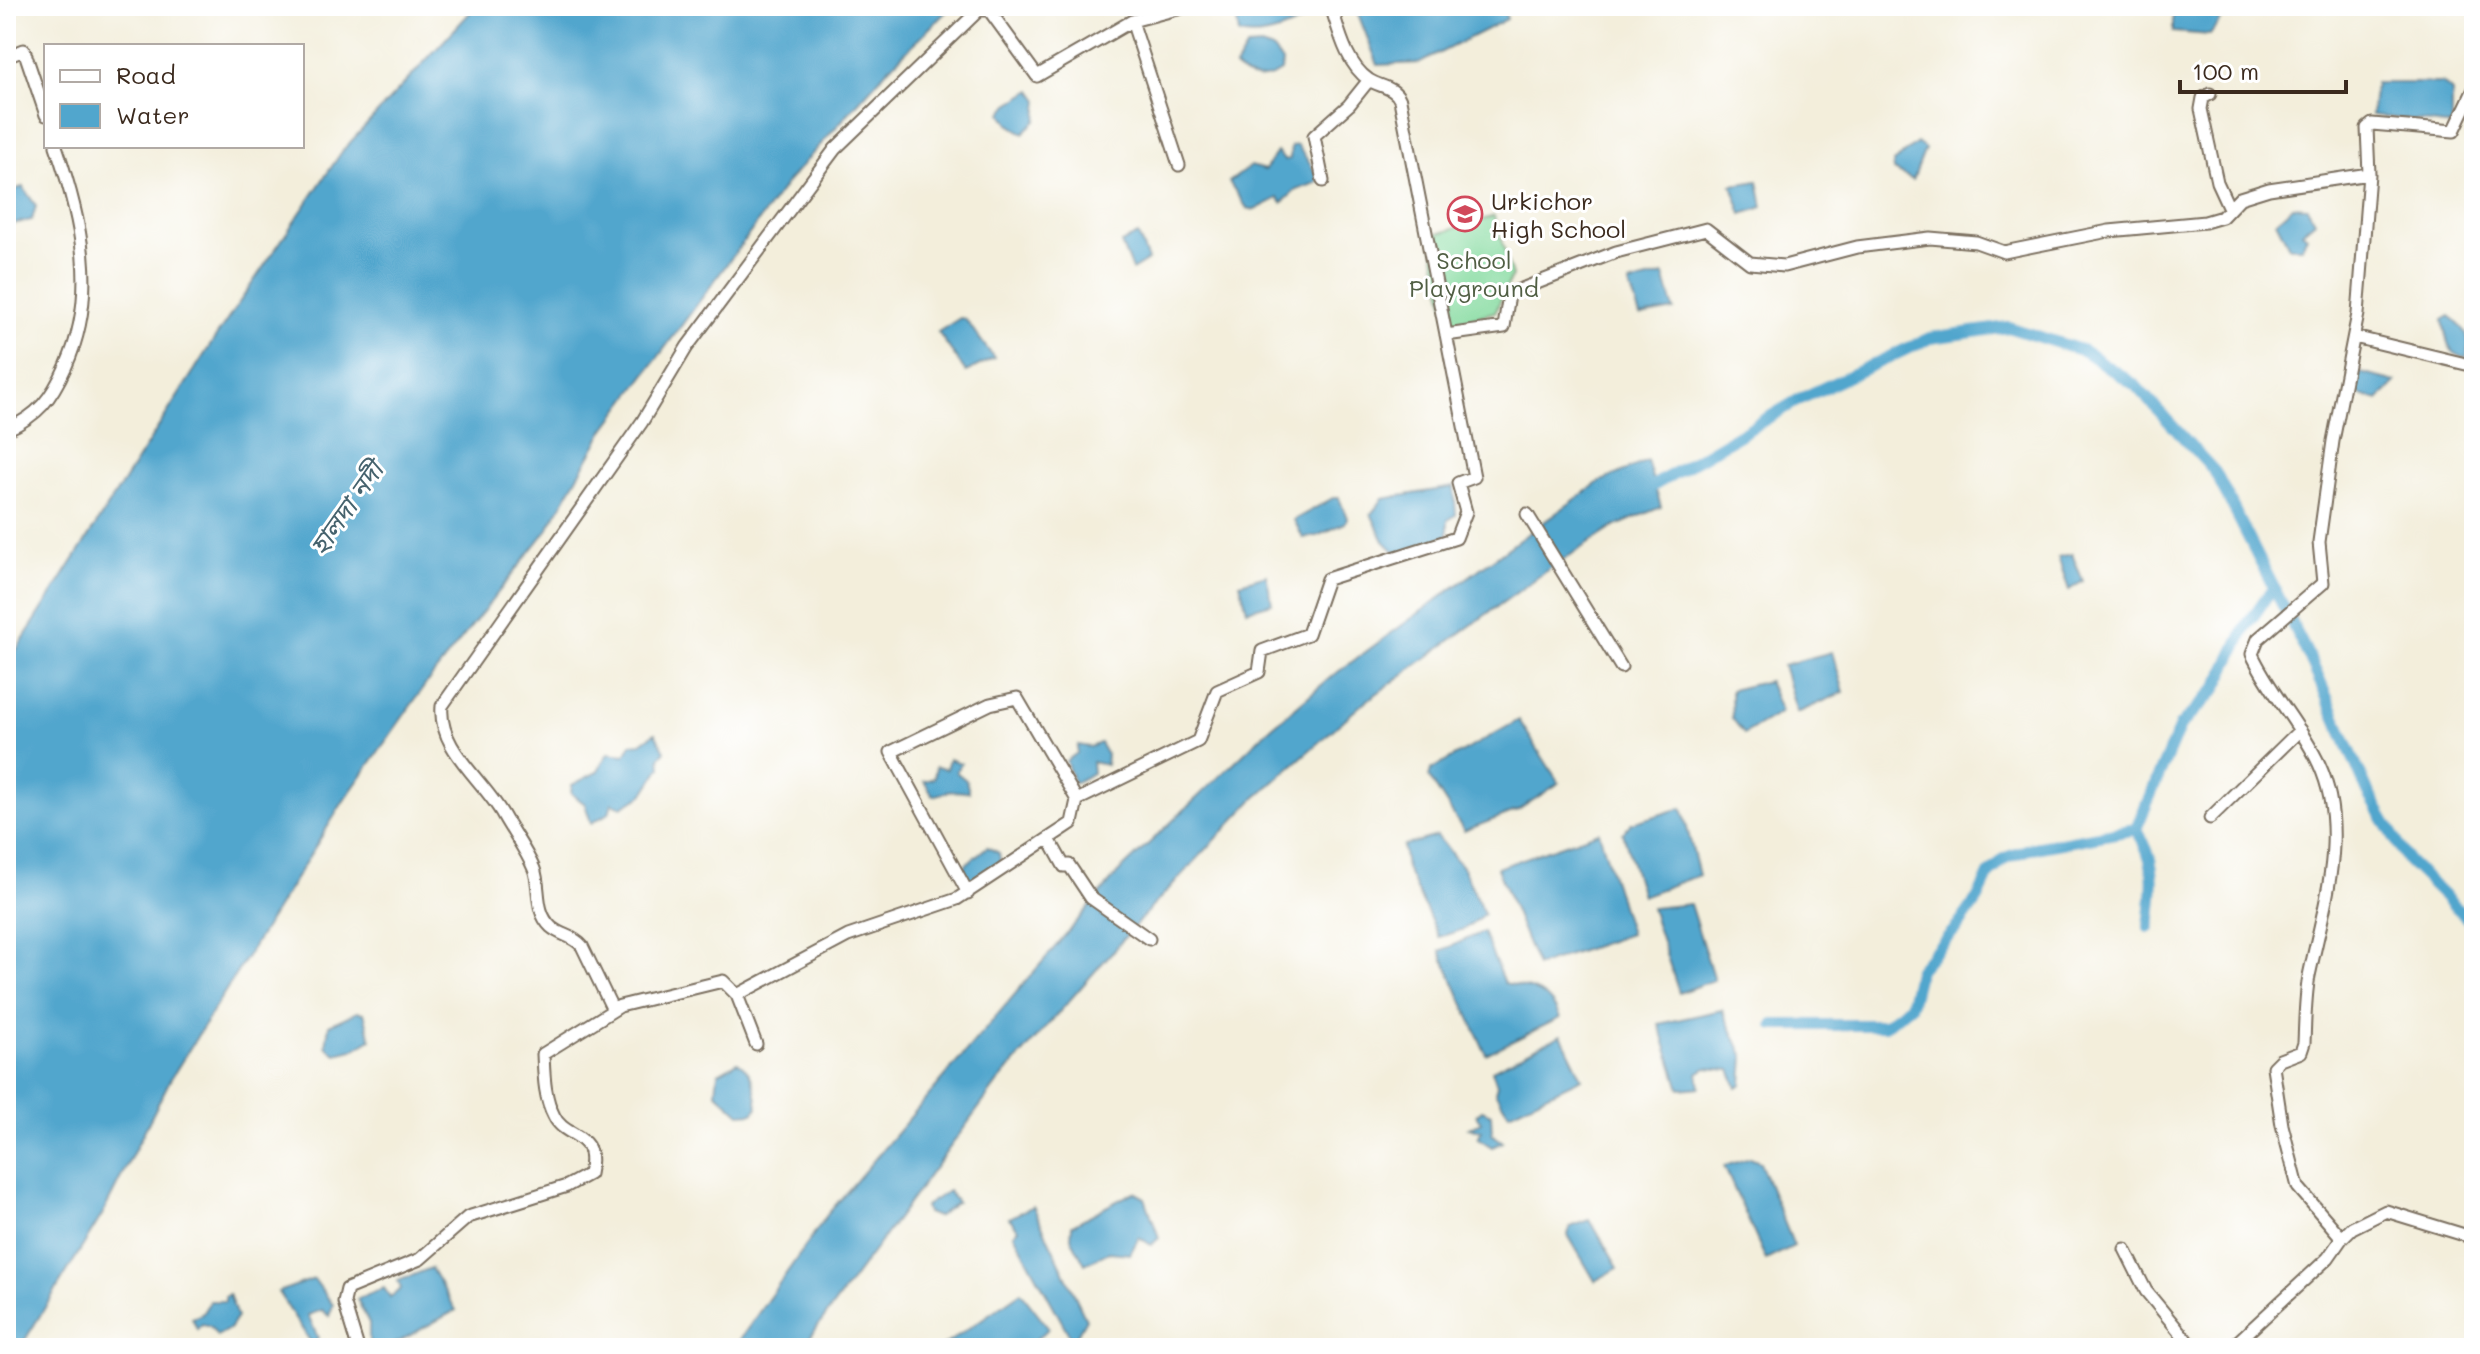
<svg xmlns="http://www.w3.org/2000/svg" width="2480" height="1354" font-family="Mali,'Noto Sans Bengali',sans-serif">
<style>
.green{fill:#83da9e;stroke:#5f825e;stroke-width:2}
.water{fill:#51a6cd;stroke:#466876;stroke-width:2}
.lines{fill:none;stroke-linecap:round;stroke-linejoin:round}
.canal{stroke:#51a6cd;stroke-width:12}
.minor-casing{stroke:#7b6f60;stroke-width:15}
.minor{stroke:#fff;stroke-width:11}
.labels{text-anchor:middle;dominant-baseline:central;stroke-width:6;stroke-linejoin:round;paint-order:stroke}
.poi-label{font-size:24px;fill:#3b2a1e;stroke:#fff;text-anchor:start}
.park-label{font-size:24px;fill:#515f44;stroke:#fff}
.water-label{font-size:26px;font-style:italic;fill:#45626d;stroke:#fff}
</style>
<rect width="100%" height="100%" fill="#fff"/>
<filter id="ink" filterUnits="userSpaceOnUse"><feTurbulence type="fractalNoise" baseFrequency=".0125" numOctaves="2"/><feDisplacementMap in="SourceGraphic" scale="16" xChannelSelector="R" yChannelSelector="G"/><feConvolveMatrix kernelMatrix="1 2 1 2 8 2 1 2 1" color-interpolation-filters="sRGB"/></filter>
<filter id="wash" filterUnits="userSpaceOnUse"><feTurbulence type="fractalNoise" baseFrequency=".006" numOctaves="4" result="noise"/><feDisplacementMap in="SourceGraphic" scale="32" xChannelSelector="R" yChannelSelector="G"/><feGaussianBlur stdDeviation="1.8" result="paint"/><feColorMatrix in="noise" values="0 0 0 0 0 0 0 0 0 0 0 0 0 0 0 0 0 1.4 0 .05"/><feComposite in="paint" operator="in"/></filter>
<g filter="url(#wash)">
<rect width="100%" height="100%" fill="#f3eedb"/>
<!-- green -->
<path class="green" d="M 1494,216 L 1512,276 L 1495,312 L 1448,324 L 1431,236 Z"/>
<!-- water -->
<path class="water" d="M 476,6 L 952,6 L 887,70 L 789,180 L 605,429 L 548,529 L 426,684 L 343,802 L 170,1080 L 102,1215 L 20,1348 L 6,1348 L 6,666 L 215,338 L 343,150 Z
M 1235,6 L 1319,6 L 1320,10 C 1300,25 1264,41 1239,34 Z
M 1355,6 L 1503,6 L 1507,19 L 1420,63 L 1378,65 Z
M 2196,6 L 2220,6 L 2220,21 L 2210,35 L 2173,32 L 2173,14 Z
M 1261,46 L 1273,50 L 1282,62 L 1281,71 C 1265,82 1248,81 1235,67 L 1247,47 Z
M 2375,83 L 2442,83 L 2452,92 L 2452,126 L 2371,115 Z
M 1032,90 L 1039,100 L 1037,120 L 1023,133 L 1009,124 L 1002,113 L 1009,104 Z
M 1917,143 L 1925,149 L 1913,180 L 1894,170 L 1893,162 Z
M 1297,145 L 1319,177 L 1316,183 L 1296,190 L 1282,203 L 1278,198 L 1255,210 L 1247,208 L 1229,182 L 1251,166 L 1265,170 L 1277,152 L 1284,160 L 1290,159 L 1291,146 Z
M 1758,181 L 1763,207 L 1742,214 L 1732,185 Z
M 23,187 L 36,206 L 32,220 L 6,225 L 6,192 Z
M 2293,206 L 2307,207 L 2315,221 L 2302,232 L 2307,236 L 2301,247 L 2289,247 L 2276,221 Z
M 1138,235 L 1148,260 L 1132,270 L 1121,243 Z
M 1664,275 L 1674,310 L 1640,316 L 1629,284 Z
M 2450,316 C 2467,328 2470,338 2468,358 C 2447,357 2446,337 2443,320 Z
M 960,318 L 965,319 L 994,358 L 966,372 L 938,332 Z
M 2357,372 L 2396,382 L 2379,400 L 2356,394 L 2351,380 Z
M 1647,461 L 1661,507 L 1614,527 L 1549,569 L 1361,705 L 1254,799 L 1147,912 L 998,1082 L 802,1348 L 734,1348 L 827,1215 L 1119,872 L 1264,734 L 1331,677 L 1599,482 Z
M 1454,487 L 1456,515 L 1448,520 L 1448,536 L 1397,554 L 1384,541 L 1371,514 L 1383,499 Z
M 1333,498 L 1339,498 L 1347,518 L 1345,523 L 1317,536 L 1303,538 L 1294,520 Z
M 2072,554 L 2083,581 L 2069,590 L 2058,557 Z
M 1266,575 L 1272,603 L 1247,610 L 1240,583 Z
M 1832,652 L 1844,692 L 1797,713 L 1783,665 Z
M 1768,681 L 1781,712 L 1744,734 L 1732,718 L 1731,690 Z
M 1519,720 L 1559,783 L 1518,810 L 1464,831 L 1429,777 L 1431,770 Z
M 655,733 L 665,751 L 660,758 L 661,767 L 643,795 L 622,807 L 612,803 L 609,813 L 591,823 L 585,804 L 571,793 L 572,785 L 597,772 L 608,753 L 625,755 L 631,744 L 641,743 Z
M 1100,743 L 1107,755 L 1106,765 L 1092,762 L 1093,773 L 1074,783 L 1066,761 L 1077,753 L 1078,745 L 1090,747 Z
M 949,759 L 961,763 L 956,772 L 966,780 L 969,792 L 950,791 L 933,796 L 924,781 L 934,778 L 936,767 L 946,769 Z
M 1682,808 L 1699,875 L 1642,896 L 1623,833 L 1631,823 Z
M 1599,832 L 1630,934 L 1537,966 L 1497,868 Z
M 1437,836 L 1463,868 L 1484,914 L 1464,929 L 1439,937 L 1406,868 L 1403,846 Z
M 987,847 L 999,853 L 1001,865 L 967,883 L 960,869 Z
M 1690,904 L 1714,980 L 1679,993 L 1651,908 Z
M 1483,932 L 1504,983 C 1531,988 1549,990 1560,1018 L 1486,1054 L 1440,951 Z
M 1722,1010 L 1744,1057 L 1742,1084 L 1737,1087 L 1730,1070 L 1706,1068 L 1698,1073 L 1700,1087 L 1680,1089 L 1659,1024 Z
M 357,1012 L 364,1013 L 371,1039 L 353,1050 L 336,1054 L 326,1046 L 329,1025 Z
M 1561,1035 L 1582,1078 L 1509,1113 L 1495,1092 L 1497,1085 L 1492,1070 Z
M 738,1062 C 754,1073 755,1088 758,1107 L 753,1113 L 740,1114 L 716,1092 L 718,1073 Z
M 1482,1110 L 1491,1114 L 1492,1134 L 1503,1142 L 1492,1147 L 1478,1138 L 1482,1130 L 1469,1128 L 1481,1122 L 1476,1115 Z
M 1750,1158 L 1760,1162 L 1794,1246 L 1766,1260 L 1724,1166 Z
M 948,1191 L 957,1202 L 937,1217 L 927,1213 L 925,1206 Z
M 1134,1192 L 1145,1198 L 1159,1238 L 1151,1245 L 1139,1237 L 1130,1254 L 1109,1252 L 1085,1264 L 1071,1238 L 1072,1225 Z
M 1033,1206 L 1086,1319 L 1073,1342 L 1014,1234 L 1019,1229 L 1009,1218 Z
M 1590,1220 L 1618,1268 L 1595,1281 L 1568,1235 L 1570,1227 Z
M 431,1268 L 456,1310 L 387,1348 L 369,1348 L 369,1323 L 357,1299 L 384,1288 L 390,1297 L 401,1289 L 398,1281 Z
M 314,1279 L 333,1305 L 329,1316 L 322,1310 L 308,1315 L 318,1338 L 312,1344 L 278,1292 Z
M 1021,1292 L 1049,1328 L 1026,1348 L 940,1348 Z
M 229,1294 L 237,1317 L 229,1329 L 217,1336 L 210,1326 L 202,1324 L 197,1329 L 192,1318 L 202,1314 L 210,1301 L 225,1301 L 225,1296 Z"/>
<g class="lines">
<!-- canal -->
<path class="canal" d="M 1639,494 L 1800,399 L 1930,338 L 2008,327 L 2084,351 L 2135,385 L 2215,472 L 2311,661 L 2368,792 L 2408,861 L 2474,925
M 2136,829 C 2159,864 2153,887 2149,927
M 1774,1025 L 1885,1025 L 1910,1006 L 1919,969 L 1958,926 L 1978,898 L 1989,874 L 2005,858 L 2029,849 L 2136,829 L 2180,726 L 2216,689 L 2247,625 L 2273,588"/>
</g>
</g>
<g filter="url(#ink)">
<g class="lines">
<!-- minor casing -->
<g class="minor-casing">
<path id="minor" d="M 6,57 L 24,50 L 46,115
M 2210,94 L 2203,98 L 2201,109 L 2217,182 L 2229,208
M 1179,165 L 1132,21 L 1189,6
M 2369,174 L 2367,128 L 2372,124 L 2454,131 L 2474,89
M 1323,181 L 1314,136 L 1349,105 L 1369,80
M 1446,335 L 1504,327 L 1509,294 L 1616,252 L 1706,229 L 1750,263 L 1784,266 L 1857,247 L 1930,238 L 1976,242 L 2004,252 L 2109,231 L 2205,222 L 2222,217 L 2240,198 L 2269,189 L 2369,174 L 2358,314 L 2333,441 L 2319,542 L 2323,583 L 2258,639 L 2252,654 C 2270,693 2301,725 2319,764 C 2350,831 2323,909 2309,976 C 2305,998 2305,1021 2304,1043 L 2301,1052 L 2280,1060 L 2273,1067 L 2282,1125 L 2298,1187 L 2342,1238 L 2328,1258 L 2231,1348
M 2354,337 L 2474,366
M 6,430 C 39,415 51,399 66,366 C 99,293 81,219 56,146
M 1527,514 L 1621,667
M 2210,818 L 2300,730
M 1049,839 L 1064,866 L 1069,865 L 1091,898 L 1149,939
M 968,893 L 891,752 L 990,704 L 1017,698 L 1077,800
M 737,995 L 756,1044
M 613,1010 L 582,946 C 573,935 561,936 551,927 C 534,911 541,887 534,869 C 526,850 513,833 503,815 C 483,779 438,749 442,706 L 642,422 L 687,347 L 835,149 L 979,10 L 989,10 L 1037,76 L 1132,21
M 2342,1238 L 2352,1228 L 2386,1211 L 2474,1238
M 2125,1249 L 2146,1291 L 2193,1348
M 358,1348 L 344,1302 L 347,1289 L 420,1259 L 468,1217 L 567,1186 L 589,1174 C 599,1130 565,1140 554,1116 C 544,1097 544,1075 543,1054 L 620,1006 L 723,981 L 737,995 L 848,936 L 957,899 L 1072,823 L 1077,800 L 1198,741 L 1217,691 L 1259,672 L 1262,651 L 1308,634 L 1327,579 L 1456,538 L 1466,512 L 1458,483 L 1474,477 L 1400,100 C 1395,87 1380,87 1369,80 C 1346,64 1339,31 1331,6"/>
</g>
<!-- minor -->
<use href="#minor" class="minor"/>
</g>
</g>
<!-- icons -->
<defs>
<g id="school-ring" transform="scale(1.8)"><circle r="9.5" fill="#fff" stroke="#d1495b" stroke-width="1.5"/><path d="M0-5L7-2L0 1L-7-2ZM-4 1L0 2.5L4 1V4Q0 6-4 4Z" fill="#d1495b"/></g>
</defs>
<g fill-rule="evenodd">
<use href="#school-ring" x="1465" y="214"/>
</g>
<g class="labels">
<!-- poi labels -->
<g class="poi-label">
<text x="1491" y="200">Urkichor<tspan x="1491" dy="28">High School</tspan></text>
</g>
<!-- park labels -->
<g class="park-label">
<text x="1474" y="259">School<tspan x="1474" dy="28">Playground</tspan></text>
</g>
<!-- water labels -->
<g class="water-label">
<text transform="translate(346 508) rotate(-55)">হালদা নদী</text>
</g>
</g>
<!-- margin -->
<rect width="2480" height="1354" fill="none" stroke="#fff" stroke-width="32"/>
<!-- legend -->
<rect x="44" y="44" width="260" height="104" fill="#ffffff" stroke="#b1aaa5" stroke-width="2"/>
<rect x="60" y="70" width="40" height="12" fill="#ffffff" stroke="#b1aaa5" stroke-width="2"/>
<text x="116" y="84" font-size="24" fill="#3b2a1e">Road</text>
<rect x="60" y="104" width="40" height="24" fill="#51a6cd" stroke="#b1aaa5" stroke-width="2"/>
<text x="116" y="124" font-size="24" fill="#3b2a1e">Water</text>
<!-- scale -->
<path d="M2180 80v12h166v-12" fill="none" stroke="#3b2a1e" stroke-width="4"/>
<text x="2192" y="80" font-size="24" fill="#3b2a1e" stroke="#ffffff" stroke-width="6" paint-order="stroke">100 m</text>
</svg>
